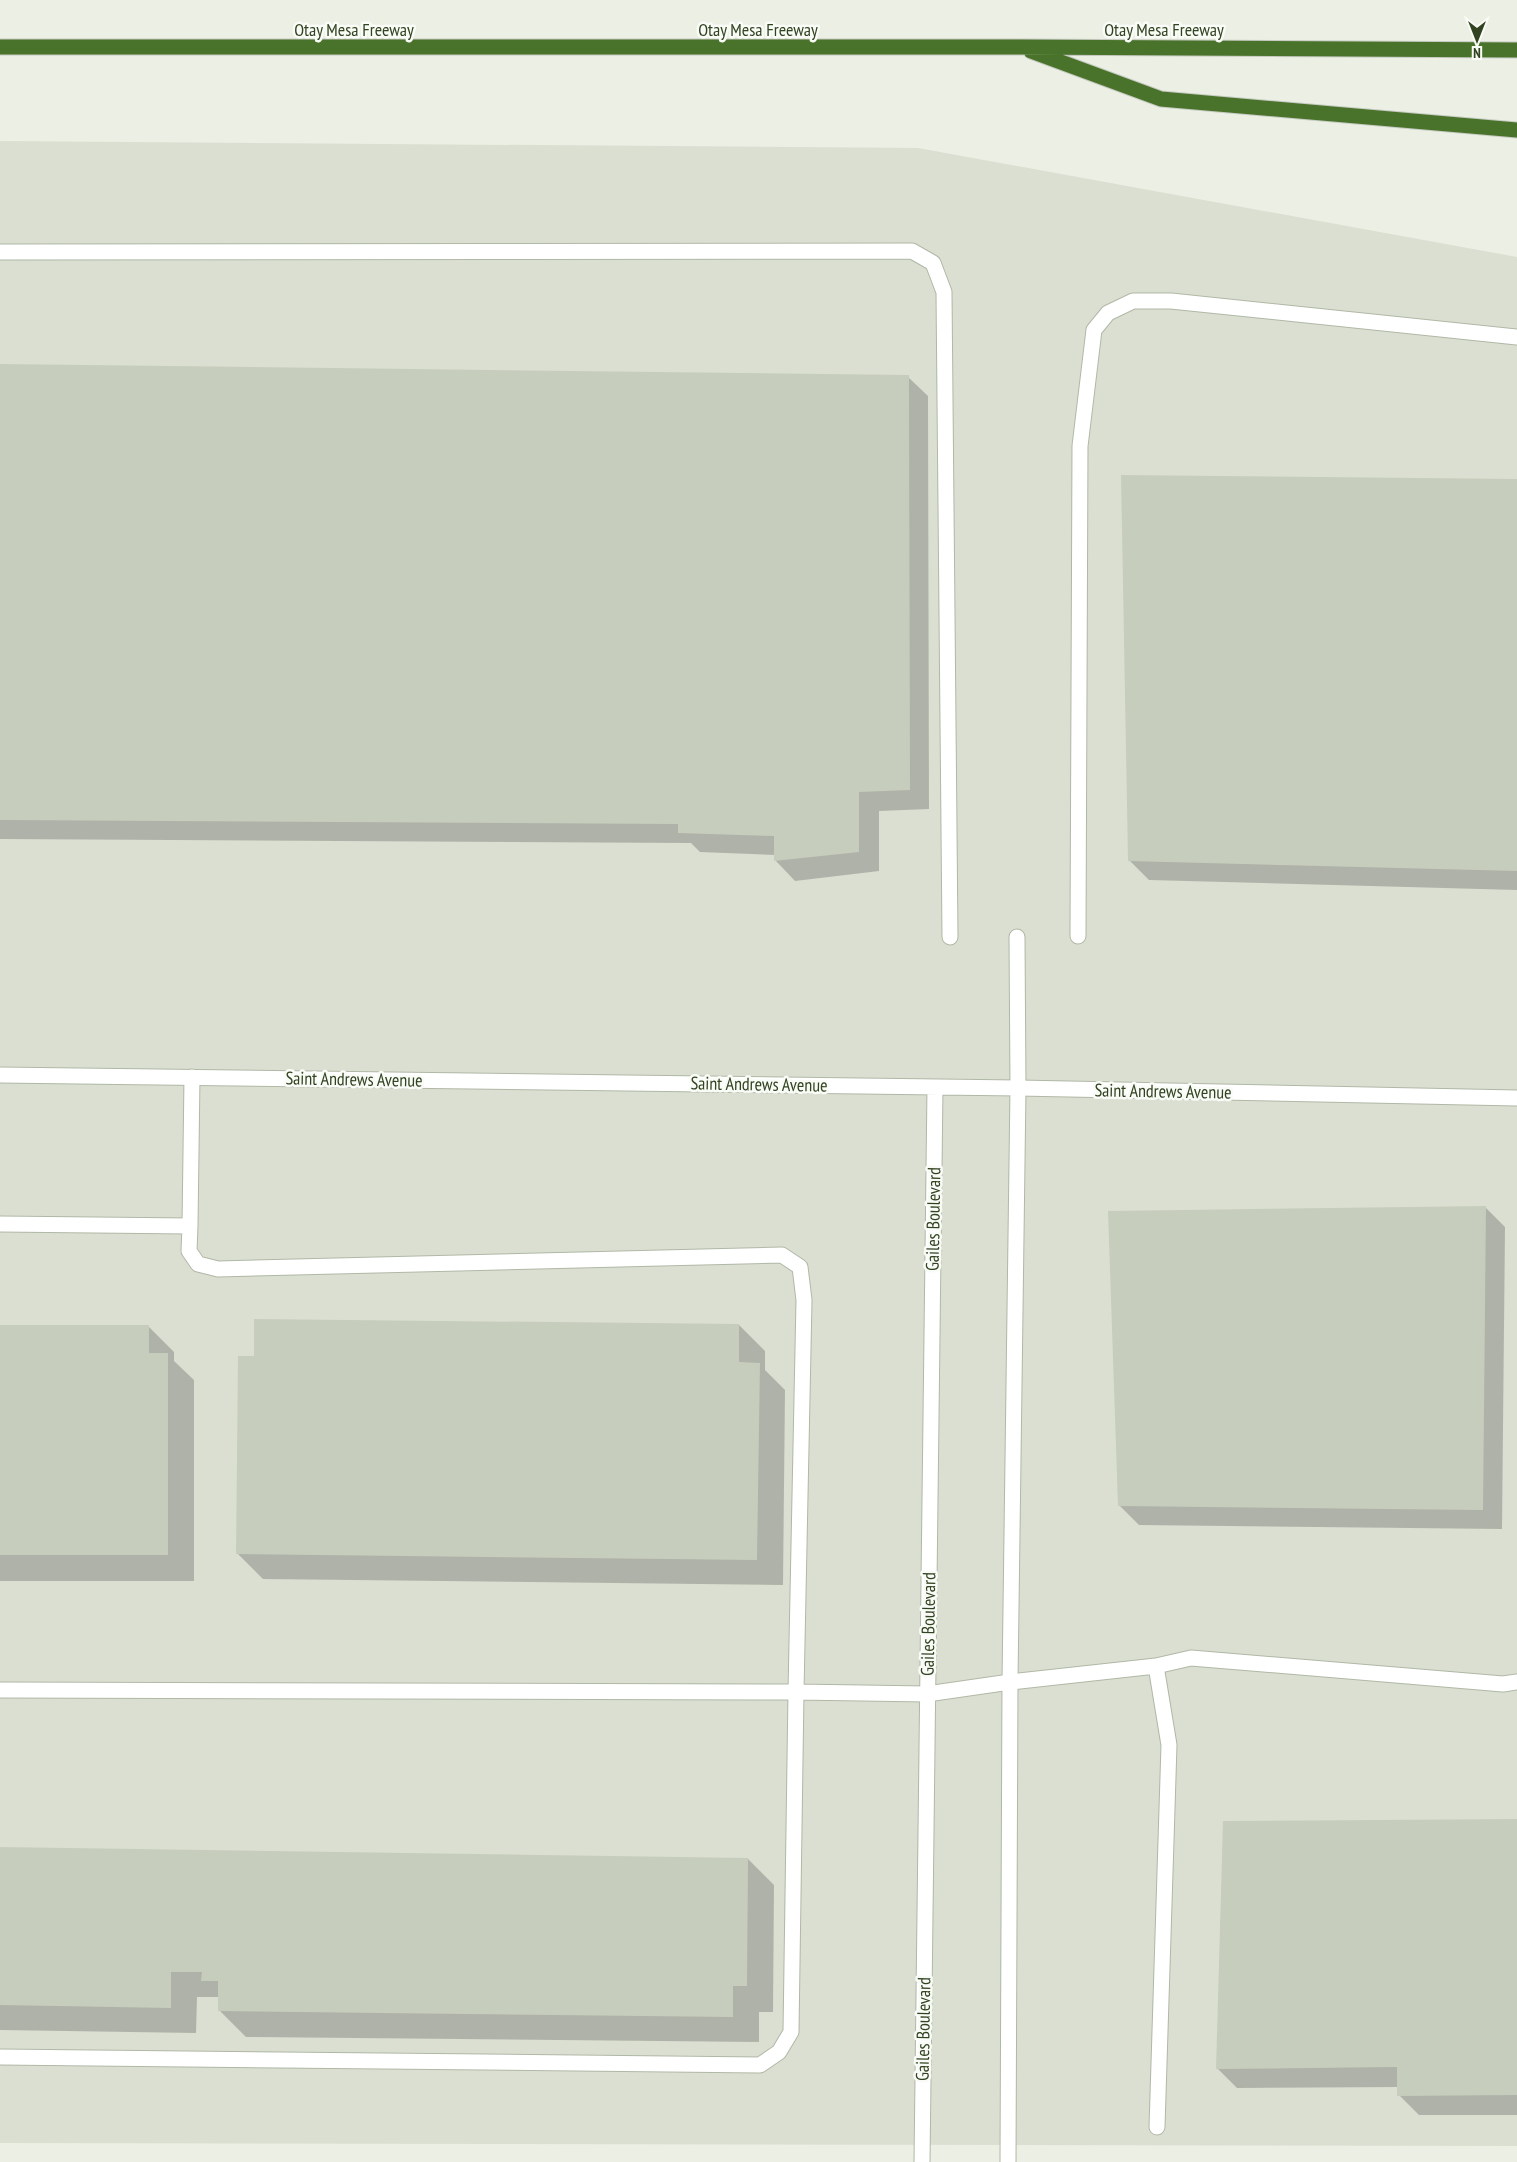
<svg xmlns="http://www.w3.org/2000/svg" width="1517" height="2162" font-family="'PT Sans Narrow',sans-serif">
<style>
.built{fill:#dbdfd2}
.shadow{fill:#0003}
.building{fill:#c7cdbc}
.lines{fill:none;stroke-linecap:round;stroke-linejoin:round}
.service-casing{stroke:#b0b8a6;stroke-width:17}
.minor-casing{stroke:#b0b8a6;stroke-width:17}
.tertiary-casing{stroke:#b0b8a6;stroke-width:17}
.motorway-casing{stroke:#c6cac1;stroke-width:17}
.service{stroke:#fff;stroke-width:15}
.minor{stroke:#fff;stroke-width:15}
.tertiary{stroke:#fff;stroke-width:15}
.motorway{stroke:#49732a;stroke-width:15}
.labels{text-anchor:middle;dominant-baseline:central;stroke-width:5;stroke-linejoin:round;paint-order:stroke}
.street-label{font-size:18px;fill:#324321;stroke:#f9fbf6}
</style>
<rect width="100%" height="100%" fill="#ebefe4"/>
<!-- built -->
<path class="built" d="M 0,141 L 918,148 L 1517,257 L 1517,2146 L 0,2143 Z"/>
<!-- shadow -->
<path class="shadow" d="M 0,365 L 908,377 L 928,396 L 929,809 L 879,811 L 879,871 L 795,881 L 776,861 L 776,855 L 700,852 L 691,843 L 0,839 Z
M 1517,480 L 1517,890 L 1149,880 L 1129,860 Z
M 1485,1207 L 1505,1227 L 1502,1529 L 1139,1525 L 1119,1505 Z
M 739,1325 L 765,1351 L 765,1370 L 785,1390 L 783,1585 L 263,1579 L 237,1553 Z
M 0,1326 L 148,1326 L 174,1352 L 174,1361 L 194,1380 L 194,1581 L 0,1581 Z
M 1517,1820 L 1517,2115 L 1419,2115 L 1399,2095 L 1399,2087 L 1237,2088 L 1217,2068 Z
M 0,1848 L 748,1859 L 774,1885 L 773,2012 L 759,2012 L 759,2042 L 246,2037 L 220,2011 L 220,1997 L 197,1997 L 196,2033 L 0,2030 Z"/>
<!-- building -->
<path class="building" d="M 0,364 L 909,375 L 910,790 L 859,792 L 859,852 L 774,861 L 774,836 L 678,833 L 678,824 L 0,820 Z
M 1121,475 L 1517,479 L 1517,871 L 1128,861 Z
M 1486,1206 L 1483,1510 L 1118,1506 L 1108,1211 Z
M 254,1319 L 739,1324 L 739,1362 L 760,1363 L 757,1560 L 236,1554 L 238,1356 L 254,1356 Z
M 0,1325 L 149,1325 L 149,1353 L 168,1353 L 168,1555 L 0,1555 Z
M 1517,1819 L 1517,2095 L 1397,2096 L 1397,2067 L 1216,2069 L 1223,1821 Z
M 0,1847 L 748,1858 L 747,1986 L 733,1986 L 733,2017 L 218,2011 L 218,1981 L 201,1981 L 202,1972 L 171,1972 L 171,2008 L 0,2005 Z"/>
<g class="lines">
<!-- service casing -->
<g class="service-casing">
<path id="service" d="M 0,252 L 912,251 L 933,263 L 944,292 L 950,937
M 1078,936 L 1080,446 L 1094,330 L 1108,313 L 1133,301 L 1171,301 L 1517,337
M 1017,937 L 1018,1088
M 0,1224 L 190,1226 L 192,1077
M 0,1690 L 796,1692 L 804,1300 L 800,1267 L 782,1255 L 218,1269 L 198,1264 L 189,1251 L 190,1226
M 0,2057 L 760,2065 L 779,2052 L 791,2032 L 796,1692 L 927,1694 L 1010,1682 L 1156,1666
M 1157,2127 L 1169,1745 L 1156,1666 L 1191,1658 L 1503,1684 L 1517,1682"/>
</g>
<!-- minor casing -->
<g class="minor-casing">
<path id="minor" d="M 1018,1088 L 1517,1098"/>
</g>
<!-- tertiary casing -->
<g class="tertiary-casing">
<path id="tertiary" d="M 0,1075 L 1018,1088 L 1010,1682 L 1008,2162
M 922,2162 L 935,1087"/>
</g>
<!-- motorway casing -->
<g class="motorway-casing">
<path id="motorway" d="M 0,47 L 1021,47 L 1517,50
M 1031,51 L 1161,99 L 1517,130"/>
</g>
<!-- service -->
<use href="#service" class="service"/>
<!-- minor -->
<use href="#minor" class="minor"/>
<!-- tertiary -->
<use href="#tertiary" class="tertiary"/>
<!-- motorway -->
<use href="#motorway" class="motorway"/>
</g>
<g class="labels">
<!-- street labels -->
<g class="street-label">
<text x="354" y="29">Otay Mesa Freeway</text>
<text x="758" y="29">Otay Mesa Freeway</text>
<text x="1164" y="29">Otay Mesa Freeway</text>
<text transform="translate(354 1079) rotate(1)">Saint Andrews Avenue</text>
<text transform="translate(759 1084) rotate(1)">Saint Andrews Avenue</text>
<text transform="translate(1163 1091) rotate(1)">Saint Andrews Avenue</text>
<text transform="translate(933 1219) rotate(-89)">Gailes Boulevard</text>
<text transform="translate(928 1624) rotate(-89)">Gailes Boulevard</text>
<text transform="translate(923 2029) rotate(-89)">Gailes Boulevard</text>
</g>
</g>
<!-- north arrow -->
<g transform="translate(1477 40) rotate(180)" stroke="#f9fbf6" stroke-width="4" paint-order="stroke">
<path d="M0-4L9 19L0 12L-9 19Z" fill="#324321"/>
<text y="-8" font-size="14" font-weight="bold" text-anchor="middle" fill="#324321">N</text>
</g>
</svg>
